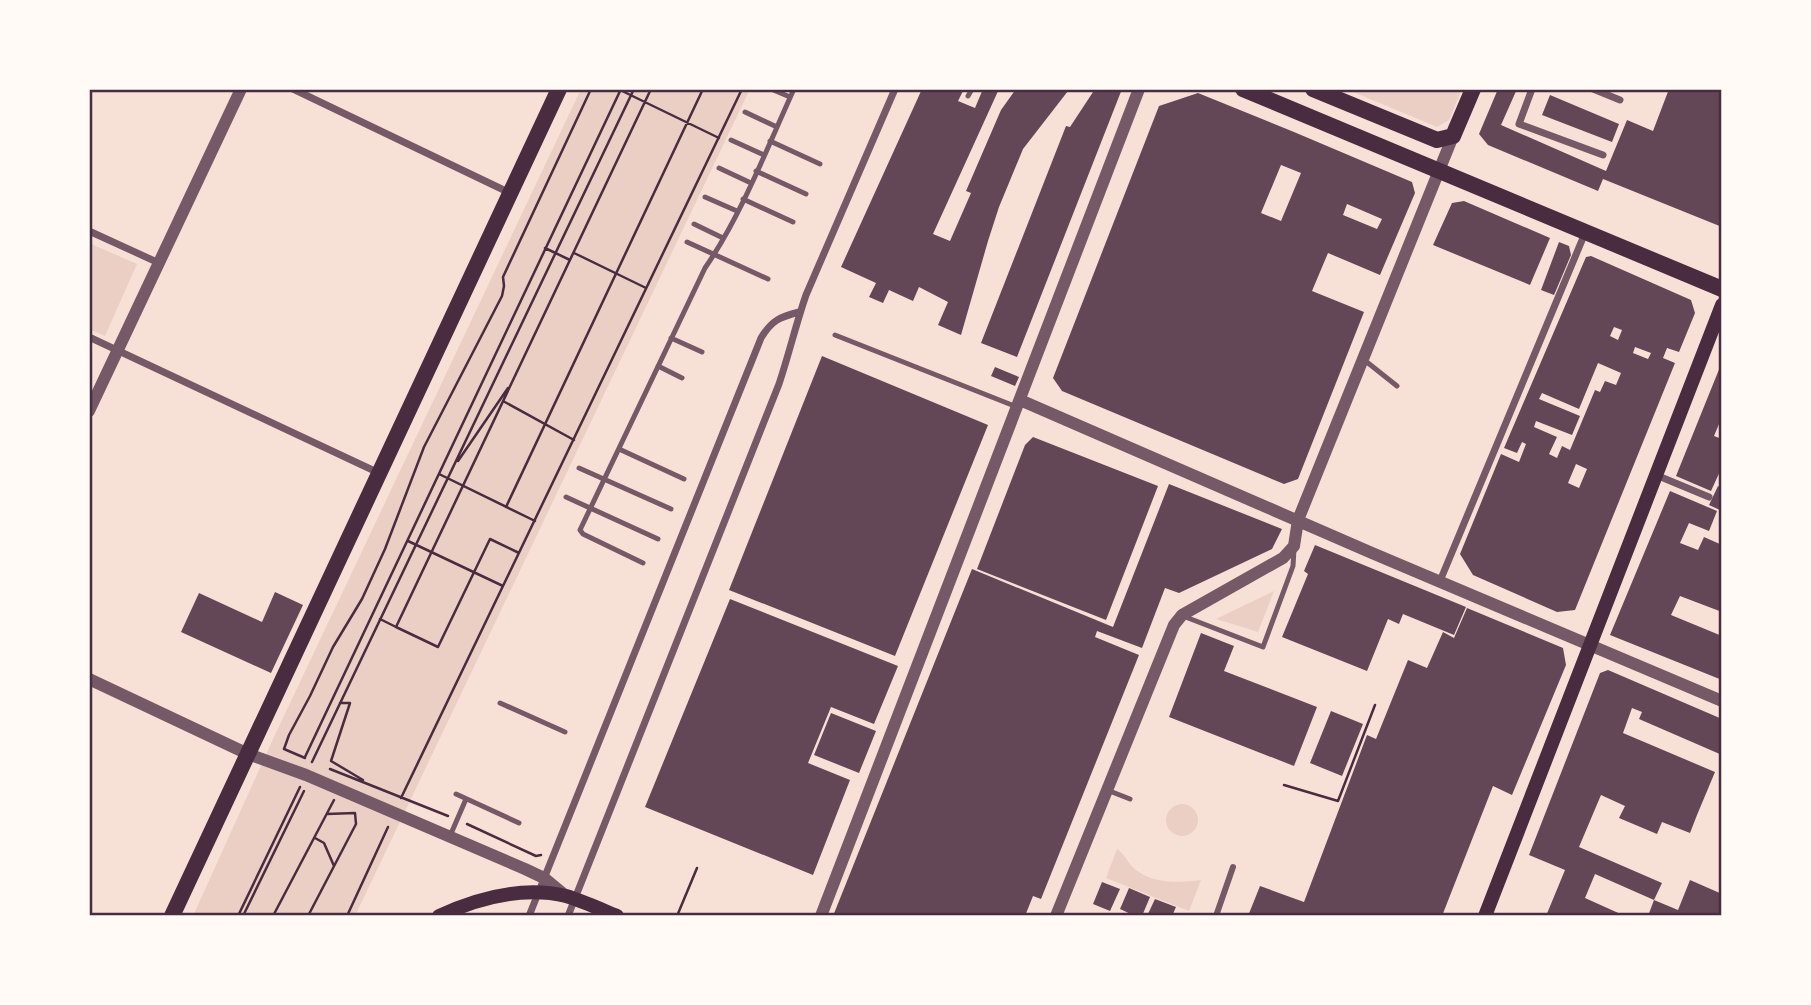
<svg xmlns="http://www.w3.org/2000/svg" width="1811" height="1005" font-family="Spectral,serif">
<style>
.green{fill:#ebcfc5}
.building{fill:#644757;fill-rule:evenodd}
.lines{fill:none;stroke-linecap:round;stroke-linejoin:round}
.path{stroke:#4a2c40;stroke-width:2.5}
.service{stroke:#755966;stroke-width:5}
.pedestrian{stroke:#755966;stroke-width:6}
.minor{stroke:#755966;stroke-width:7}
.tertiary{stroke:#755966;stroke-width:12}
.secondary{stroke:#4a2c40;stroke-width:14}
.primary{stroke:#4a2c40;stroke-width:16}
.neatline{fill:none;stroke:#4a2c40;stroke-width:2.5}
</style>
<rect width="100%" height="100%" fill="#f7e1d7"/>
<!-- green -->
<path class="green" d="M 581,89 L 750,89 L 355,916 L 193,916 L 273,739 Z
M 1346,89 L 1462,89 L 1449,120 L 1437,127 Z
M 89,243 L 137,264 L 105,336 L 89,329 Z
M 1274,591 L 1258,632 L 1216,619 Z
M1166 820a16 16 0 1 1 32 0a16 16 0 1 1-32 0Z
M 1117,849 C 1125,854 1128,864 1136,870 C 1154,884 1179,883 1201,880 L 1189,911 L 1106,878 Z"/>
<!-- building -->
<path class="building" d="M 922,89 L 964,89 L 958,101 L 975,108 L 983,89 L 999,89 L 933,234 L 950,241 L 971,193 L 966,191 L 1001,110 L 1016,89 L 1067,89 L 1068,91 L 1023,149 L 999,207 L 988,241 L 961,335 L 938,325 L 948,302 L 919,287 L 913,301 L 889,290 L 883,303 L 869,297 L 876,283 L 841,267 Z
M 1095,89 L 1122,89 L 1017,357 L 981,343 L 1066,126 L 1070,127 Z
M 1498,89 L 1517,89 L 1501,125 L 1606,171 L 1627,120 L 1653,131 L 1669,89 L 1722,89 L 1722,227 L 1603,179 L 1598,191 L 1488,145 L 1479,134 Z
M 1198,93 L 1294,132 L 1412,182 L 1415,193 L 1380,275 L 1328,253 L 1312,291 L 1364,312 L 1298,479 L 1284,484 L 1062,391 L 1053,378 L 1159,106 ZM 1281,165 L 1301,173 L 1281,221 L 1261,213 ZM 1347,204 L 1382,219 L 1377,229 L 1343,215 Z
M 1550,95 L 1619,124 L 1612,142 L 1542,115 Z
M 1464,201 L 1550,238 L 1530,285 L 1433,245 L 1452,203 Z
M 1559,242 L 1569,246 L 1571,255 L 1554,295 L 1541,290 Z
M 1591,256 L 1691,300 L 1695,313 L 1679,352 L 1667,348 L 1663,358 L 1675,363 L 1575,610 L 1557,612 L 1473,575 L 1460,554 L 1501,454 L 1519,462 L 1526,444 L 1522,442 L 1517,453 L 1504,448 L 1586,257 ZM 1614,327 L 1622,330 L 1618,340 L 1610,336 ZM 1635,347 L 1651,353 L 1648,359 L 1633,353 ZM 1598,363 L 1621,373 L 1616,385 L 1605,381 L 1600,392 L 1595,390 L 1570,450 L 1562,446 L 1557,458 L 1549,454 L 1557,437 L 1534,427 L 1536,421 L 1572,435 L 1580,416 L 1539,399 L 1542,393 L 1579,409 ZM 1576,464 L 1587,469 L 1579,488 L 1568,483 Z
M 822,356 L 988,425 L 895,656 L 729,590 Z
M 1722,362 L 1722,417 L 1714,436 L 1722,439 L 1722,467 L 1711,491 L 1676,476 Z
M 995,367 L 1019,377 L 1015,386 L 991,376 Z
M 1033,437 L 1158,486 L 1106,620 L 977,569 L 1025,445 Z
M 1169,484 L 1282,529 L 1272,549 L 1179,593 L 1165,588 L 1142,648 L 1097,631 L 1095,637 L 1139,655 L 1041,899 L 1033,896 L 1025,916 L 833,916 L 972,569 L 1113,627 Z
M 1718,486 L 1722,488 L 1722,511 L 1709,505 Z
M 1670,491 L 1717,511 L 1709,531 L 1689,523 L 1680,543 L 1698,550 L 1704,537 L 1722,545 L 1722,612 L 1680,596 L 1671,615 L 1722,636 L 1722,680 L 1610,635 Z
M 1315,545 L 1466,607 L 1454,635 L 1403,614 L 1399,624 L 1388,619 L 1367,671 L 1282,637 L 1308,574 L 1304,571 Z
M 275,592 L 303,605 L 271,673 L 181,632 L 199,593 L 262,622 Z
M 730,599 L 898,666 L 874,724 L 831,707 L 808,763 L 850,780 L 813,875 L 645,807 Z
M 1467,608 L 1563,648 L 1566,665 L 1512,795 L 1493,786 L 1442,916 L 1248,916 L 1260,886 L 1304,902 L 1367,735 L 1376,739 L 1408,660 L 1427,668 L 1443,632 L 1454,638 Z
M 1201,633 L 1234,646 L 1224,671 L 1317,707 L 1294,766 L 1169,717 Z
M 1608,670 L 1722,719 L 1722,755 L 1639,719 L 1642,712 L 1632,708 L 1623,733 L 1715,772 L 1697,815 L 1690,833 L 1662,822 L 1657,834 L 1619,818 L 1625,806 L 1601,795 L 1579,847 L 1662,883 L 1654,900 L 1595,874 L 1585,898 L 1625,916 L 1546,916 L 1565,870 L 1529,855 L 1600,673 Z
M 1331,711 L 1363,724 L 1342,776 L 1310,763 Z
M 831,713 L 876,731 L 859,773 L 814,755 Z
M 1690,880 L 1722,894 L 1722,916 L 1648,916 L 1654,900 L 1678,910 Z
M 1102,882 L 1120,889 L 1110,911 L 1093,904 Z
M 1129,888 L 1150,897 L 1142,916 L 1135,916 L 1120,909 Z
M 1155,899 L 1176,907 L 1172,916 L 1147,916 Z"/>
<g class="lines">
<!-- path -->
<path class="path" d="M 618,89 L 719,138
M 545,248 L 570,260
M 574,253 L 646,288
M 503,401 L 574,440
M 458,461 L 508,388
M 439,474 L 535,521
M 506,507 L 703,89
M 408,541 L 503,586
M 519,553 L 490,539 L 438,647 L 396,627 L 651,89
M 380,619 L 396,627
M 340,703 L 350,703 L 331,761 L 363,780
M 305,757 L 621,89
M 305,758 L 284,749 L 289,735 L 310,696 L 333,647 L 362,599 L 385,549 L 424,447 L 502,296 L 504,286 L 503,277 L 591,89
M 312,762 L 634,89
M 330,769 L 448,816
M 1284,785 L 1338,801 L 1375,705
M 401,798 L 742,89
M 467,824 L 536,856 L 541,855
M 315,838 L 324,843 L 334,866
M 238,916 L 300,787
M 243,916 L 304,791
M 273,916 L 334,800
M 308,916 L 356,824 L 355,813 L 327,814
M 347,916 L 388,827
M 677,916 L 697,868"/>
<!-- service -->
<path class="service" d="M 771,89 L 790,97
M 968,96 L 972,89
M 745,112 L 777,127
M 731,140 L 764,155
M 770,141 L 820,164
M 719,168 L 751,183
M 756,171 L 806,194
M 705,197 L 737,211
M 743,199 L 793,222
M 694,224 L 723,238
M 687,242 L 768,279
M 835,335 L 1017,407
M 671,338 L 702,352
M 1363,359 L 1397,386
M 658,366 L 682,378
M 619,449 L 684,479
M 579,468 L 671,509
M 566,497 L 658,539
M 643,563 L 583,534 L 580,530 L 705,268 C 741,216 767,148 794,89
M 1183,616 L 1263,647 L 1293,566 L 1294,549
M 500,703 L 565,732
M 1107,790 L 1130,799
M 456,794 L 519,823
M 450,836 L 466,799"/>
<!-- pedestrian -->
<path class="pedestrian" d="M 1216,916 L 1233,867"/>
<!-- minor -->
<path class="minor" d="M 293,89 L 510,193
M 1532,89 L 1519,124 L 1603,155
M 1593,89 L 1620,100
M 89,231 L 159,263
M 89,337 L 379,473
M 1656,475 L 1709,497
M 1440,581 L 1585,233
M 529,916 L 761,338 C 772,320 780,317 799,312
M 568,916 L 779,384 C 789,354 796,324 806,295 L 895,89"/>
<!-- tertiary -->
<path class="tertiary" d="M 1020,400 L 1372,553 L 1722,701
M 89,411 L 241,89
M 89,679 L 248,754 L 306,775 L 525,869 L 544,878 L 567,897
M 821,916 L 1139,89
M 1056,916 L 1174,625 L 1182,615 L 1283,558 L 1294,546 L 1298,520 L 1453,136"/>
<!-- secondary -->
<path class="secondary" d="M 439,916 C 478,898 523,886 566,896 C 583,901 600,909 617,916
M 1485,916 L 1722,305"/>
<!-- primary -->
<path class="primary" d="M 1243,89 L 1722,289
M 1313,89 L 1437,140 L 1453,136 L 1473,89
M 172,916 L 559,89"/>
</g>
<!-- border -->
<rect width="1811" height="1005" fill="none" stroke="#fffaf5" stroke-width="182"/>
<rect x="91" y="91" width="1629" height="823" class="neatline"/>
</svg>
